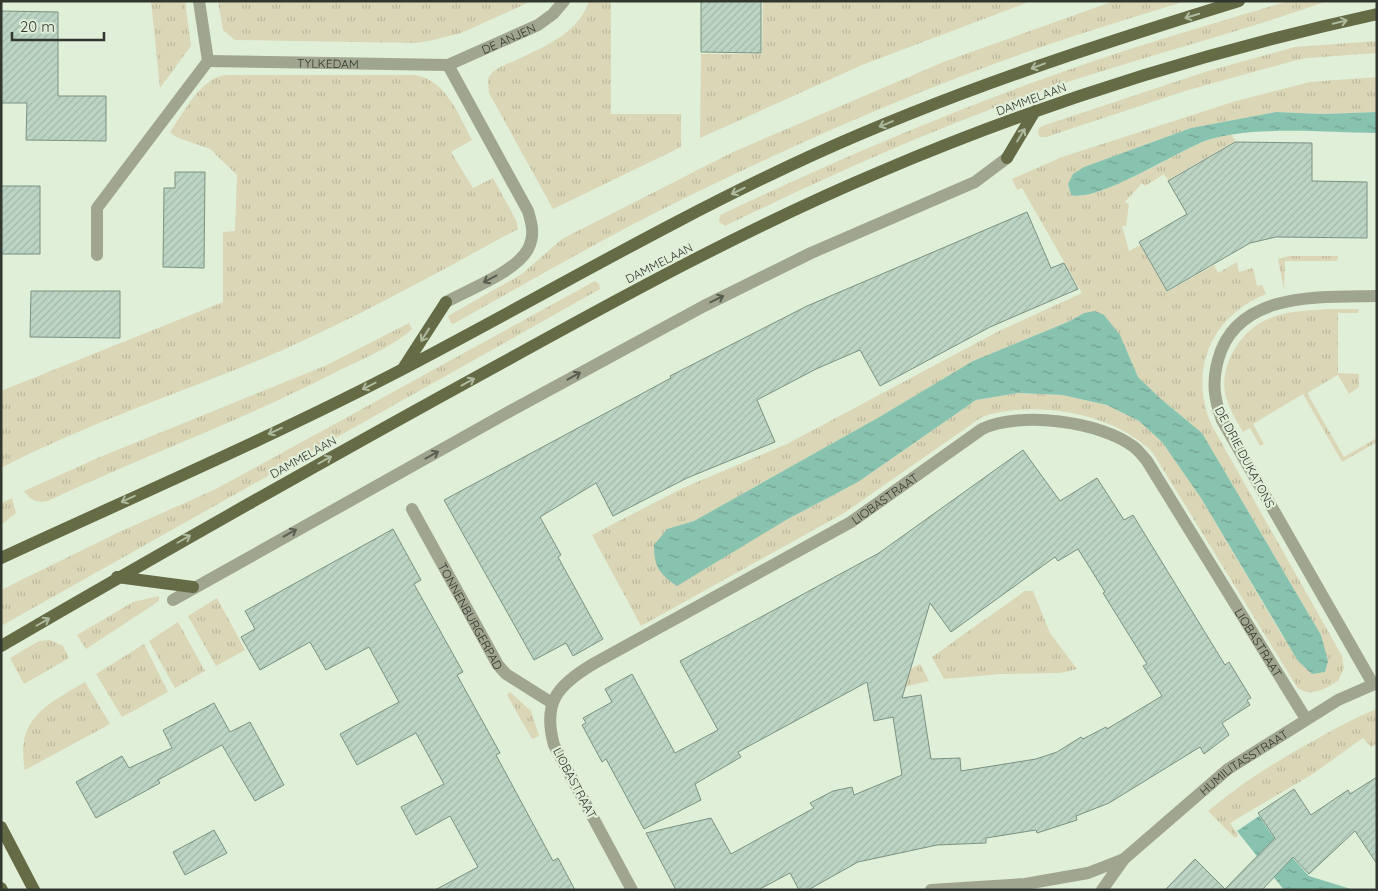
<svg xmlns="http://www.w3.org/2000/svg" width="1378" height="891" font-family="Quicksand,sans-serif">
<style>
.grass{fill:url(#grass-tufts);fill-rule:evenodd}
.water{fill:url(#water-ripples)}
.building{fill:url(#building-hatch);stroke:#7c9282;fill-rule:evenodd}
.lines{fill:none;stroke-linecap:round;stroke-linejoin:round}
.minor{stroke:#a0a590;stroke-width:12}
.major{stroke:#646b45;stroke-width:12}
.oneway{stroke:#aeba9d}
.oneway2{stroke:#585e50}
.labels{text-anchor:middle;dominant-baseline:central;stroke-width:4.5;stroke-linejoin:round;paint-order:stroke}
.street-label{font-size:12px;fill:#31372e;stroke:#e0efd8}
</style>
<defs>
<pattern id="grass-tufts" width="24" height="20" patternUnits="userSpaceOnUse" patternTransform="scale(1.25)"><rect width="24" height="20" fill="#dbd6b6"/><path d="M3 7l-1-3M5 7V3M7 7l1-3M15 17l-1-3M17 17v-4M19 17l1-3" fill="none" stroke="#bcb89d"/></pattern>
<pattern id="water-ripples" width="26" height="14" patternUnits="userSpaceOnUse" patternTransform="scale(1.25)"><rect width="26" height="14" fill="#88c3b0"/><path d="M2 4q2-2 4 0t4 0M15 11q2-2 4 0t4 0" fill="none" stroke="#709f90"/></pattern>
<pattern id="building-hatch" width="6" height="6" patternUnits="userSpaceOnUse" patternTransform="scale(1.25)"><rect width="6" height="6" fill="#bcd4c3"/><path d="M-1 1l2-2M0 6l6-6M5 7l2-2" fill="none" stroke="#a2b7a8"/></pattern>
</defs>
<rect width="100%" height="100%" fill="#e0efd8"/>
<!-- grass -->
<path class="grass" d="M 151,1 L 185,1 L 191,46 L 160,88 Z
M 218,1 L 532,1 L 461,33 L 433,40 L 417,43 L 235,40 L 223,30 Z
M 589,1 L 611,1 L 611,114 L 681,114 L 681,147 L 553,209 L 489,93 L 488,79 C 492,69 503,66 512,62 C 541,48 578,35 589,1 Z
M 763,1 L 1031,1 L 862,65 L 700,138 L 701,54 L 762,54 Z
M 1114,1 L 1186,1 C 1128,19 1070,36 1013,57 C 902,97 793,145 687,197 C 607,236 530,281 453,324 L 451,323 L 448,316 L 522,274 L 562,239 L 733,152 L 946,61 Z
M 1289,1 L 1328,1 C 1237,33 1144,56 1053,87 C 940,125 832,174 725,226 L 719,222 L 720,215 C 824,166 929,120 1037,81 C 1119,51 1204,26 1289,1 Z
M 1377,41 L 1377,53 L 1307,58 L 1293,61 L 1185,91 L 1046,137 L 1040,137 L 1038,134 L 1039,128 L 1042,126 L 1208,71 L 1295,47 Z
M 228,75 L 415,75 C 447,81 458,114 472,140 L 451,152 L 473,188 L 493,178 L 516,220 L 518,229 C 431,276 344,325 252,363 C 168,397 82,426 1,468 L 1,391 L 223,302 L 223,232 L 235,231 L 237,175 L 210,149 L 176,137 L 170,132 C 185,111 201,76 228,75 Z
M 1377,77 L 1377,112 L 1322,114 L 1276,112 L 1191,128 L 1084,167 L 1068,184 L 1071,195 C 1096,202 1172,156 1198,144 C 1209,139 1220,137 1231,133 L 1235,141 L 1168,180 L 1164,174 L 1145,186 L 1142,183 L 1125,202 L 1129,204 L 1126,226 L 1122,226 L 1129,251 L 1140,245 L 1167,292 L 1214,265 L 1218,273 L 1237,262 L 1239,272 L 1253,268 L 1257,286 L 1262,285 L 1266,294 C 1210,317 1188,371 1212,426 L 1342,656 L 1344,668 L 1338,681 C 1326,688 1309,699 1297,687 L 1153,453 C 1116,413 1033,399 982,417 L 844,513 L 641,626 L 592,535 L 683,488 L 787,444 L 999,331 L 1082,293 L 1022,188 L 1017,190 L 1012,179 L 1062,157 L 1236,101 L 1310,82 ZM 1084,313 L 1120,335 L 1138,377 L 1161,399 L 1202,433 L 1321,635 L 1284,639 L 1201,498 L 1162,442 L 1139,421 L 1107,405 L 1062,395 L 1018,393 L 976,400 L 858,482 L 786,520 L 667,529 L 694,521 L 881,416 L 973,361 L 1070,321 Z
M 1289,256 L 1338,256 L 1337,261 L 1285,261 L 1284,290 L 1278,259 Z
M 595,281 L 599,284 L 600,289 L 1,626 L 1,590 L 115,534 L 216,489 Z
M 1326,309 L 1359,309 L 1358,313 L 1338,313 L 1338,373 L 1359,374 L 1359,387 L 1349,394 L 1338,375 L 1307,393 L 1344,457 L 1377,438 L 1377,442 L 1342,462 L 1303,394 L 1253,424 L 1264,444 L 1260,446 L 1250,428 L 1243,432 C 1236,421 1230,410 1226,397 C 1218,368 1239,332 1266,320 C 1284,311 1306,311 1326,309 Z
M 409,323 L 412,329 C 390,349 357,361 330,375 C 238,422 141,457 48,501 C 36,503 32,501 24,491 L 100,457 L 327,365 Z
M 12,498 L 16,513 L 1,525 L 1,503 Z
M 1025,591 L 1033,591 L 1050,633 L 1077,669 L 1060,673 L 1001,674 L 944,679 L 932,657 Z
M 159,596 L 159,601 L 86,649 L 77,635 L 133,602 Z
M 217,598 L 245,650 L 216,666 L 188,616 Z
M 178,622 L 205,671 L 175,688 L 149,641 Z
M 50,640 L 63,646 L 69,658 L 24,684 L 10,658 L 39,641 Z
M 144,644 L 168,692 L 122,717 L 96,674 Z
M 920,664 L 929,681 L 869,695 L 870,692 Z
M 85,682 L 110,724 L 25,770 C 15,719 46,705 85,682 Z
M 510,692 L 531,711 L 539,736 L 532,739 L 507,695 Z
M 1377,709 L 1377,743 L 1371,747 L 1363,738 L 1311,775 L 1230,823 L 1238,835 L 1235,838 L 1208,811 C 1241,783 1277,761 1315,740 C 1335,729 1355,717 1377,709 Z"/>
<!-- water -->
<path class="water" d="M 1276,112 L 1322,114 L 1377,112 L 1377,133 C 1324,133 1247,124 1200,143 C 1172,155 1097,202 1071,195 L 1068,184 L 1073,174 L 1084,167 L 1191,128 Z
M 1095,311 L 1104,315 L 1120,335 L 1138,377 L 1161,399 L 1202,433 L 1321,635 L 1328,661 L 1325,672 L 1312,674 L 1298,661 L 1201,498 L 1162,442 L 1139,421 L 1107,405 L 1062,395 L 1018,393 L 976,400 L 858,482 L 786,520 L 677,586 C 659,574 654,566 654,545 L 667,529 L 694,521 L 881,416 L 973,361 L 1070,321 L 1084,313 Z
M 1259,816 L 1272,835 L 1309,876 L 1354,890 L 1284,890 L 1237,831 Z"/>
<!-- building -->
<path class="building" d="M 701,1 L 761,1 L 761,53 L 701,52 Z
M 1,11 L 58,12 L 58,96 L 106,96 L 106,141 L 26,140 L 27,103 L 1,103 Z
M 1235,142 L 1312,143 L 1312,181 L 1367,182 L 1367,238 L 1276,237 L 1250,243 L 1167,291 L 1139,242 L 1187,214 L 1168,181 Z
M 175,172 L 205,172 L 204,268 L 163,267 L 164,188 L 175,188 Z
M 1,186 L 40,186 L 40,254 L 1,254 Z
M 1027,212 L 1051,268 L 1064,263 L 1078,289 L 990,327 L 880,386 L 860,350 L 816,369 L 757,400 L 775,442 L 687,478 L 613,516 L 596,483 L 540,517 L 561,555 L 558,557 L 603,639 L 573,656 L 566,643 L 534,660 L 444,500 L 671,378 L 670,376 L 807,306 Z
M 31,291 L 120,291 L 120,338 L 30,337 Z
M 1023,450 L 1060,501 L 1097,478 L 1124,520 L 1133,515 L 1225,665 L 1229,662 L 1251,698 L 1247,700 L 1250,705 L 1222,723 L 1229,735 L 1204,754 L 1200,747 L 1109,803 L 1076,816 L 1077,820 L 1037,833 L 1036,830 L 986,838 L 986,843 L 937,845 L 858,862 L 808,890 L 799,890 L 790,873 L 758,890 L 676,890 L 646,833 L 711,818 L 731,854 L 814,808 L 810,803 L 833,791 L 852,787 L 854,795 L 902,775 L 893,717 L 874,721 L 867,682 L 738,752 L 741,757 L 695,784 L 701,800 L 644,829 L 606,759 L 602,762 L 582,725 L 586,723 L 583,718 L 612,702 L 605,689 L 632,674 L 675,753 L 718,730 L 680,661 L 879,553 ZM 1078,549 L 1105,592 L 1103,593 L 1147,664 L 1143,666 L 1162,696 L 1107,729 L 1106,727 L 1083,739 L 1081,737 L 1057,752 L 1036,759 L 961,771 L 960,758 L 931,759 L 921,695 L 902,698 L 930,603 L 951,632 L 1055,557 L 1058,561 Z
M 393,529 L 421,580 L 414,584 L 463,672 L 457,675 L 500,753 L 496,755 L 553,861 L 558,858 L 575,890 L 435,890 L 478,867 L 450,816 L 416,835 L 401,807 L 444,784 L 416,733 L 357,765 L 340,734 L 399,702 L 369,647 L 326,670 L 310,642 L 260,670 L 241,637 L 255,629 L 245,611 Z
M 214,703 L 230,732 L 250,722 L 284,785 L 255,801 L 222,745 L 158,780 L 160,783 L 96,818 L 76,782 L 122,756 L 129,768 L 172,748 L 163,730 Z
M 1377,777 L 1377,864 L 1355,831 L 1309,874 L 1293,857 L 1262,890 L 1165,890 L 1195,859 L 1225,889 L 1275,838 L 1258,813 L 1294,789 L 1311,815 L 1348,790 L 1350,794 Z
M 214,830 L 227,853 L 185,875 L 173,852 Z"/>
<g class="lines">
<!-- minor -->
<g class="minor">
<path id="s1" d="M 208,61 L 448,65 L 538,25 L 553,14 L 564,1"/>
<path d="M 97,255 L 97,208 L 208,61 L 199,1"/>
<path d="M 446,302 C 468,290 517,271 528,249 C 535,236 532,224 528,211 L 448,65"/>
<path id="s2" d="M 412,509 L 498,665 L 506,674 L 552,703"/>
<path d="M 173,600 L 514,409 L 704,306 L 811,253 L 975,182 L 1007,158"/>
<path d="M 1373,684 L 1222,420 C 1214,399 1212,382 1218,360 C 1236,291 1320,297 1377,296"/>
<path id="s3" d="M 632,890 L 554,745 C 542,702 558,685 593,664 L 851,522 L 982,429 C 1020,411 1100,421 1134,447 C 1139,451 1143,456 1147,461 L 1306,719"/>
<path id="s4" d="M 931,890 L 1025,884 L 1088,873 L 1124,859 L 1228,769 L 1338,700 L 1377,683"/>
<path d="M 1102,890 L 1124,859"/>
</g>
<!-- major -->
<path class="major" d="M 1007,158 L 1035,111
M 404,367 L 446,302
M 1,558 C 135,496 272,437 403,369 C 541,297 674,218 815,154 C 952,92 1096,45 1239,1
M 117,577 L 193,587
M 1,646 C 166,550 332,456 500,364 C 625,295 751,226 882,171 C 1042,103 1207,51 1377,14
M 1,827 L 34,890
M 1,888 L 2,890"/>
</g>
<!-- one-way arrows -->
<defs><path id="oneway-shaft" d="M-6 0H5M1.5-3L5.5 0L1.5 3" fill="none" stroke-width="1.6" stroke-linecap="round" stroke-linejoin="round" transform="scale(1.25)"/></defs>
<g class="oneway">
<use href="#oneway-shaft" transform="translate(1192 16) rotate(163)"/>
<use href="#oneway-shaft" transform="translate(1340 22) rotate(-13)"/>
<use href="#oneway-shaft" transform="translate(1038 66) rotate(159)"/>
<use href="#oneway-shaft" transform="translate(886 124) rotate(158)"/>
<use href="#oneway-shaft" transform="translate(1021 135) rotate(-59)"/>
<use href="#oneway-shaft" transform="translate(738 191) rotate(154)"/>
<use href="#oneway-shaft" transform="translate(425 335) rotate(122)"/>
<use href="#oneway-shaft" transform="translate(468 382) rotate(-29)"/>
<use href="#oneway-shaft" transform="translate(369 386) rotate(153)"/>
<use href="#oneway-shaft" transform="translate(275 431) rotate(155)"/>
<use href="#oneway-shaft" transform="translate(325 460) rotate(-29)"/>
<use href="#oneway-shaft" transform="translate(128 499) rotate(155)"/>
<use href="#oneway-shaft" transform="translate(184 539) rotate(-30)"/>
<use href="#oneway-shaft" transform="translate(43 622) rotate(-30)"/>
</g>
<g class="oneway2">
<use href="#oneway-shaft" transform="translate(490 279) rotate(152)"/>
<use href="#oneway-shaft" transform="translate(717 299) rotate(-26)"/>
<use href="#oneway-shaft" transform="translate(574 376) rotate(-29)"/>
<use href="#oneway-shaft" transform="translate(432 455) rotate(-29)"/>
<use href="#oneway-shaft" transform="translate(290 533) rotate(-29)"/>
</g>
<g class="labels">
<!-- street labels -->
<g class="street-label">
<text stroke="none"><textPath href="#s1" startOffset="306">DE ANJEN</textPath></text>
<text stroke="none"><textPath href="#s1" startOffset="120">TYLKEDAM</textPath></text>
<text transform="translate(1031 99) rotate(-20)">DAMMELAAN</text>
<text transform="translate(659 263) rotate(-27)">DAMMELAAN</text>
<text transform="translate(303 457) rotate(-29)">DAMMELAAN</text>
<text transform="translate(1245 457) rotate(62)">DE DRIE DUKATONS</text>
<text stroke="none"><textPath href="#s3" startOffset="600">LIOBASTRAAT</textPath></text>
<text stroke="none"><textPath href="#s2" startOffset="122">TONNENBURGERPAD</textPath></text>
<text stroke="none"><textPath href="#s3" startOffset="1110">LIOBASTRAAT</textPath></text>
<text stroke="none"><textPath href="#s4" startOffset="351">HUMILITASSTRAAT</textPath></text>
<text transform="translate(575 783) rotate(62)">LIOBASTRAAT</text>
</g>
</g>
<!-- border -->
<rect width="1378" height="891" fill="none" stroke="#31372e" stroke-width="5"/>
<!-- scale -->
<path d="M12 32v8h92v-8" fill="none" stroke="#31372e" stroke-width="2.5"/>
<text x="20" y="32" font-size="15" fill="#31372e" stroke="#e0efd8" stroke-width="4" paint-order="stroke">20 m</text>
</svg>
